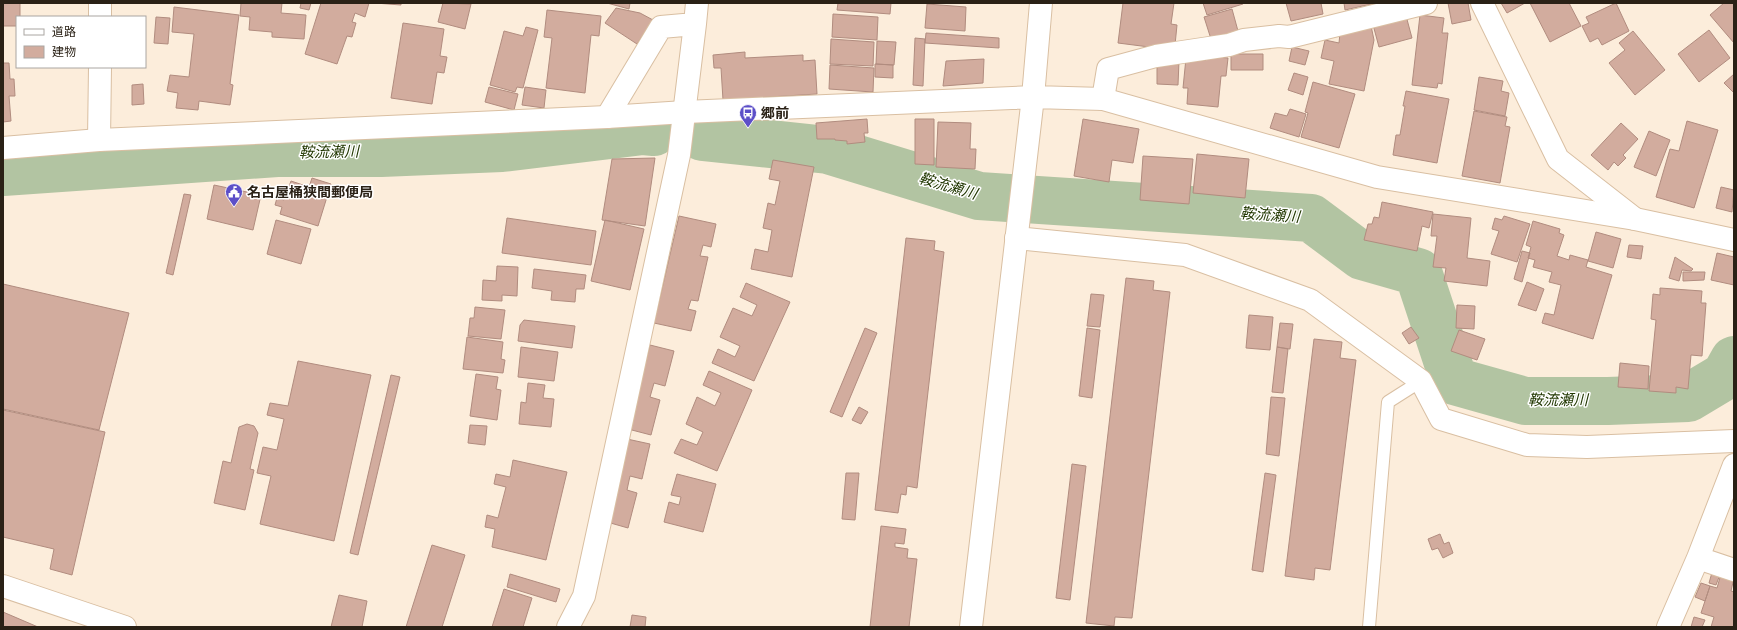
<svg xmlns="http://www.w3.org/2000/svg" width="1737" height="630" font-family="'Zilla Slab','Noto Sans JP',serif">
<style>
.lines{fill:none;stroke-linecap:round;stroke-linejoin:round}
.river{stroke:#b2c4a2;stroke-width:48}
.building{fill:#d2ac9e;stroke:#b18c7f}
.lane-casing{stroke:#d9bfa2;stroke-width:14}
.street-casing{stroke:#d9bfa2;stroke-width:24}
.secondary-casing{stroke:#d9bfa2;stroke-width:24}
.lane{stroke:#fff;stroke-width:12}
.street{stroke:#fff;stroke-width:22}
.secondary{stroke:#fff;stroke-width:22}
.labels{text-anchor:middle;dominant-baseline:central;stroke-width:3;stroke-linejoin:round;paint-order:stroke}
.poi-label{font-size:14px;font-weight:bold;fill:#2a2116;stroke:#fff;text-anchor:start}
.water-label{font-size:15px;font-style:italic;fill:#223802;stroke:#fff}
</style>
<rect width="100%" height="100%" fill="#fceddb"/>
<g class="lines">
<!-- river -->
<path class="river" d="M 702,137 L 828,150 L 979,196 L 1311,218 L 1362,256 L 1418,272 L 1454,381 L 1525,401 L 1608,401 L 1688,398 L 1725,376 L 1734,360
M 3,172 L 277,153 L 381,153 L 502,148 L 643,131 L 654,132"/>
</g>
<!-- building -->
<path class="building" d="M 3,3 L 20,3 L 20,17 L 17,17 L 17,26 L 3,26 Z
M 241,3 L 282,3 L 281,13 L 306,15 L 304,39 L 272,37 L 272,32 L 249,30 L 250,17 L 240,16 Z
M 301,3 L 311,3 L 309,10 L 300,8 Z
M 321,3 L 369,3 L 365,17 L 355,13 L 352,22 L 356,23 L 352,37 L 347,36 L 337,64 L 305,54 Z
M 375,3 L 401,3 L 401,5 Z
M 443,3 L 471,4 L 465,29 L 438,22 Z
M 607,3 L 630,3 L 629,9 Z
M 838,3 L 891,3 L 890,14 L 837,10 Z
M 1123,3 L 1174,3 L 1171,24 L 1177,25 L 1175,45 L 1165,49 L 1118,43 Z
M 1203,3 L 1242,3 L 1243,4 L 1207,15 Z
M 1286,3 L 1321,3 L 1323,14 L 1291,21 Z
M 1344,3 L 1376,3 L 1345,10 Z
M 1448,3 L 1468,3 L 1471,20 L 1452,24 Z
M 1501,3 L 1525,3 L 1507,13 Z
M 1530,3 L 1569,3 L 1581,26 L 1550,42 Z
M 1616,3 L 1629,31 L 1602,45 L 1598,38 L 1590,42 L 1582,26 L 1589,23 L 1586,17 Z
M 1724,3 L 1734,3 L 1734,43 L 1710,15 Z
M 927,4 L 966,7 L 965,31 L 925,28 Z
M 174,7 L 239,15 L 230,84 L 233,85 L 230,105 L 199,101 L 198,110 L 176,108 L 178,93 L 167,91 L 170,75 L 189,77 L 194,34 L 172,32 Z
M 616,8 L 640,13 L 653,20 L 637,44 L 605,23 Z
M 1232,9 L 1238,31 L 1211,39 L 1204,17 Z
M 547,10 L 601,16 L 599,36 L 591,35 L 585,93 L 546,88 L 552,38 L 544,37 Z
M 1405,12 L 1412,38 L 1379,47 L 1372,21 Z
M 833,14 L 878,17 L 877,40 L 832,37 Z
M 1420,15 L 1444,18 L 1442,33 L 1448,33 L 1442,84 L 1438,83 L 1437,88 L 1412,85 Z
M 156,17 L 170,18 L 168,44 L 154,43 Z
M 1370,21 L 1374,40 L 1364,91 L 1329,84 L 1334,61 L 1321,58 L 1325,40 L 1339,43 L 1340,33 Z
M 403,23 L 444,29 L 440,56 L 447,57 L 444,73 L 437,72 L 432,104 L 391,98 Z
M 526,27 L 538,30 L 523,88 L 517,87 L 515,92 L 490,85 L 504,31 L 523,36 Z
M 1709,30 L 1730,58 L 1699,82 L 1678,54 Z
M 1633,31 L 1665,70 L 1635,95 L 1609,63 L 1625,50 L 1619,43 Z
M 926,33 L 999,38 L 999,48 L 925,43 Z
M 915,38 L 925,39 L 923,86 L 913,85 Z
M 831,39 L 874,42 L 873,66 L 830,64 Z
M 877,41 L 896,42 L 894,65 L 876,64 Z
M 1292,47 L 1309,51 L 1305,65 L 1289,61 Z
M 745,52 L 745,58 L 803,55 L 803,61 L 815,60 L 817,94 L 723,100 L 721,68 L 714,68 L 713,55 Z
M 1231,54 L 1263,54 L 1263,70 L 1231,70 Z
M 1206,56 L 1228,58 L 1226,76 L 1221,76 L 1218,107 L 1187,104 L 1188,88 L 1183,88 L 1186,58 L 1206,60 Z
M 984,59 L 983,83 L 943,86 L 946,61 Z
M 1157,60 L 1179,61 L 1178,85 L 1157,84 Z
M 3,63 L 9,63 L 10,79 L 14,79 L 15,96 L 9,96 L 11,121 L 3,122 Z
M 875,64 L 893,65 L 893,78 L 875,77 Z
M 830,65 L 874,68 L 873,92 L 829,89 Z
M 1294,73 L 1308,77 L 1303,95 L 1288,90 Z
M 1734,74 L 1734,93 L 1724,83 Z
M 1479,77 L 1503,81 L 1501,91 L 1509,93 L 1505,116 L 1474,110 Z
M 1313,82 L 1355,94 L 1339,148 L 1301,137 L 1308,113 L 1305,112 Z
M 143,84 L 144,104 L 132,105 L 132,85 Z
M 489,87 L 518,94 L 514,110 L 485,102 Z
M 525,87 L 546,90 L 544,108 L 522,105 Z
M 1406,91 L 1449,99 L 1437,163 L 1393,155 L 1396,135 L 1400,135 L 1405,106 L 1403,106 Z
M 1290,109 L 1306,114 L 1299,137 L 1270,128 L 1275,113 L 1287,116 Z
M 1474,111 L 1507,117 L 1505,126 L 1510,127 L 1500,183 L 1462,176 Z
M 867,119 L 868,133 L 864,133 L 865,142 L 847,144 L 847,141 L 835,140 L 835,139 L 817,139 L 816,123 Z
M 915,119 L 934,119 L 934,165 L 915,164 Z
M 1083,119 L 1139,129 L 1133,163 L 1112,160 L 1109,182 L 1074,176 Z
M 1687,121 L 1718,130 L 1694,208 L 1656,197 L 1670,149 L 1679,151 Z
M 938,122 L 971,123 L 970,149 L 976,149 L 975,169 L 936,167 Z
M 1621,123 L 1638,139 L 1623,155 L 1626,158 L 1618,166 L 1614,162 L 1608,170 L 1591,155 Z
M 1649,131 L 1670,140 L 1656,176 L 1634,167 Z
M 1197,154 L 1249,159 L 1245,198 L 1193,193 Z
M 1143,156 L 1193,159 L 1189,204 L 1140,200 Z
M 655,158 L 645,226 L 602,220 L 612,159 Z
M 773,160 L 814,167 L 792,277 L 751,269 L 755,249 L 768,252 L 772,230 L 763,228 L 768,203 L 775,205 L 780,181 L 769,179 Z
M 312,178 L 331,184 L 318,226 L 280,214 L 282,207 L 275,205 L 277,198 L 284,200 L 291,181 L 309,187 Z
M 214,185 L 261,195 L 253,230 L 207,219 Z
M 1721,187 L 1734,190 L 1732,212 L 1716,208 Z
M 184,194 L 191,195 L 173,275 L 166,273 Z
M 1382,202 L 1433,212 L 1429,228 L 1422,226 L 1417,251 L 1364,240 L 1368,224 L 1372,224 L 1374,217 L 1379,218 Z
M 1433,214 L 1471,218 L 1467,258 L 1490,261 L 1487,286 L 1444,281 L 1446,268 L 1433,267 L 1437,236 L 1431,236 Z
M 679,216 L 716,224 L 711,247 L 703,245 L 700,256 L 708,257 L 698,301 L 691,300 L 688,309 L 696,311 L 691,331 L 654,323 Z
M 1504,216 L 1530,224 L 1517,262 L 1491,254 L 1499,231 L 1492,229 L 1495,218 L 1502,220 Z
M 507,218 L 596,231 L 591,265 L 502,253 Z
M 276,220 L 311,229 L 301,264 L 267,254 Z
M 605,220 L 644,229 L 630,290 L 591,281 Z
M 1533,221 L 1560,229 L 1559,233 L 1564,235 L 1557,256 L 1569,260 L 1570,255 L 1588,260 L 1586,267 L 1612,275 L 1593,339 L 1542,323 L 1545,313 L 1554,315 L 1561,285 L 1549,282 L 1552,272 L 1533,267 L 1535,260 L 1528,258 L 1531,247 L 1526,245 Z
M 1596,232 L 1621,239 L 1613,268 L 1588,261 Z
M 906,238 L 935,241 L 934,250 L 944,252 L 917,488 L 907,486 L 906,495 L 901,494 L 898,513 L 875,510 Z
M 1629,245 L 1643,246 L 1641,259 L 1627,257 Z
M 1522,251 L 1530,253 L 1522,282 L 1514,279 Z
M 1717,253 L 1734,257 L 1734,285 L 1711,280 Z
M 1675,257 L 1693,269 L 1691,271 L 1682,270 L 1679,281 L 1669,278 Z
M 497,266 L 518,267 L 517,296 L 502,295 L 502,301 L 482,300 L 483,280 L 496,281 Z
M 534,269 L 586,275 L 584,289 L 576,289 L 575,302 L 551,300 L 552,291 L 532,288 Z
M 1683,272 L 1705,272 L 1704,280 L 1683,281 Z
M 1126,278 L 1154,281 L 1153,290 L 1170,292 L 1132,618 L 1115,617 L 1114,626 L 1086,623 Z
M 1527,282 L 1544,289 L 1536,311 L 1518,305 Z
M 746,283 L 790,302 L 754,381 L 712,363 L 718,349 L 735,357 L 740,346 L 720,337 L 733,308 L 752,316 L 757,305 L 740,297 Z
M 3,284 L 129,313 L 99,430 L 3,409 Z
M 1660,288 L 1702,291 L 1701,303 L 1706,303 L 1702,356 L 1691,355 L 1688,389 L 1676,387 L 1676,393 L 1649,391 L 1656,320 L 1651,319 L 1653,294 L 1660,295 Z
M 1091,294 L 1104,295 L 1100,327 L 1087,326 Z
M 1457,305 L 1475,306 L 1474,329 L 1456,328 Z
M 475,307 L 505,310 L 501,339 L 468,336 L 470,318 L 474,318 Z
M 1249,315 L 1273,317 L 1270,350 L 1246,348 Z
M 524,320 L 575,326 L 572,348 L 518,341 L 520,325 Z
M 1280,323 L 1293,324 L 1290,349 L 1277,347 Z
M 1411,327 L 1419,338 L 1409,344 L 1402,333 Z
M 865,328 L 877,333 L 842,417 L 830,412 Z
M 1087,328 L 1100,330 L 1092,398 L 1079,396 Z
M 1459,330 L 1485,339 L 1477,360 L 1451,351 Z
M 467,337 L 503,342 L 501,359 L 505,360 L 503,373 L 463,369 Z
M 1314,339 L 1342,342 L 1340,358 L 1356,360 L 1330,570 L 1315,568 L 1314,580 L 1285,576 Z
M 650,345 L 674,351 L 665,386 L 654,383 L 650,397 L 660,400 L 651,435 L 628,429 Z
M 521,347 L 558,352 L 554,381 L 518,377 Z
M 1277,347 L 1288,349 L 1283,393 L 1272,392 Z
M 298,361 L 371,375 L 334,541 L 260,524 L 271,476 L 257,473 L 263,447 L 277,450 L 284,419 L 267,415 L 270,403 L 288,406 Z
M 1620,363 L 1649,366 L 1648,389 L 1618,387 Z
M 709,371 L 752,390 L 717,471 L 674,453 L 681,439 L 697,445 L 703,432 L 686,424 L 697,397 L 715,406 L 721,393 L 703,385 Z
M 476,374 L 498,377 L 496,389 L 501,390 L 497,420 L 470,416 Z
M 391,375 L 400,377 L 358,555 L 350,553 Z
M 528,383 L 545,385 L 543,398 L 554,399 L 551,427 L 519,424 L 521,402 L 526,403 Z
M 1271,397 L 1285,398 L 1279,456 L 1266,454 Z
M 859,407 L 868,412 L 861,424 L 852,420 Z
M 3,410 L 105,432 L 72,575 L 50,569 L 54,549 L 3,537 Z
M 247,424 L 254,426 L 258,433 L 250,469 L 254,470 L 245,510 L 214,503 L 223,461 L 231,463 L 239,427 Z
M 470,425 L 487,426 L 485,445 L 468,443 Z
M 627,439 L 650,444 L 642,479 L 630,476 L 627,490 L 637,493 L 628,528 L 607,522 Z
M 513,460 L 567,472 L 546,560 L 492,547 L 495,529 L 485,527 L 487,515 L 498,518 L 506,487 L 494,484 L 496,474 L 510,477 Z
M 1072,464 L 1086,466 L 1070,600 L 1056,598 Z
M 846,473 L 859,473 L 855,520 L 842,519 Z
M 1265,473 L 1276,475 L 1263,572 L 1252,570 Z
M 677,474 L 716,484 L 703,532 L 664,522 L 669,502 L 679,505 L 681,497 L 671,495 Z
M 881,526 L 906,529 L 904,544 L 895,543 L 895,547 L 908,549 L 907,558 L 917,559 L 909,627 L 870,627 Z
M 1440,534 L 1444,544 L 1449,542 L 1453,553 L 1443,558 L 1438,548 L 1432,550 L 1428,539 Z
M 432,545 L 465,555 L 442,627 L 406,627 Z
M 1713,569 L 1721,572 L 1716,585 L 1709,583 Z
M 510,574 L 560,589 L 556,602 L 507,587 Z
M 1721,574 L 1734,578 L 1731,591 L 1734,592 L 1734,627 L 1711,627 L 1714,617 L 1701,613 L 1710,586 L 1717,588 Z
M 1701,583 L 1710,586 L 1705,601 L 1695,597 Z
M 504,589 L 532,598 L 523,627 L 492,627 Z
M 339,595 L 367,601 L 362,627 L 331,627 Z
M 3,612 L 38,627 L 3,627 Z
M 632,615 L 646,617 L 645,627 L 630,627 Z
M 1694,617 L 1705,620 L 1702,627 L 1691,627 Z"/>
<g class="lines">
<!-- lane casing -->
<g class="lane-casing">
<path id="lane" d="M 1369,627 L 1388,402 L 1421,381"/>
</g>
<!-- street casing -->
<g class="street-casing">
<path id="street" d="M 1482,3 L 1558,159 L 1635,219
M 100,17 L 100,3
M 1103,99 L 1108,69 L 1156,56 L 1229,45 L 1244,40 L 1279,36 L 1289,37 L 1426,3
M 607,117 L 661,27 L 695,24 L 697,3
M 99,140 L 100,67
M 1016,238 L 1185,255 L 1310,300 L 1421,381 L 1441,419 L 1527,445 L 1587,447 L 1734,441
M 1698,558 L 1734,570
M 3,586 L 125,627
M 568,627 L 584,596 L 679,155 L 695,24
M 1668,627 L 1698,558 L 1734,465"/>
</g>
<!-- secondary casing -->
<g class="secondary-casing">
<path id="secondary" d="M 3,148 L 99,140 L 607,117 L 685,112 L 1033,97 L 1103,99 L 1377,177 L 1635,219 L 1734,240
M 971,627 L 1033,97 L 1041,3"/>
</g>
<!-- lane -->
<use href="#lane" class="lane"/>
<!-- street -->
<use href="#street" class="street"/>
<!-- secondary -->
<use href="#secondary" class="secondary"/>
</g>
<!-- icons -->
<defs>
<g id="bus-pin" transform="scale(0.9)"><path d="M0 17L-7.5 6A9.5 9.5 0 1 1 7.5 6Z" fill="#5c4fc8" stroke="#fff"/><path d="M-5-6H5V4H4V6H2V4H-2V6H-4V4H-5ZM-3.5-4V0h7V-4ZM-3.5 1.2v1.5H-2V1.2ZM2 1.2v1.5H3.5V1.2Z" fill="#fff"/></g>
<g id="civic-pin" transform="scale(0.9)"><path d="M0 17L-7.5 6A9.5 9.5 0 1 1 7.5 6Z" fill="#5c4fc8" stroke="#fff"/><path d="M-.6-6.5H3V-4.5H.6V-3L4-1V1h2V6H-6V1h2V-1L-.6-3ZM-1.2 2.5V6h2.4V2.5Z" fill="#fff"/></g>
</defs>
<g fill-rule="evenodd">
<use href="#bus-pin" x="748" y="113"/>
<use href="#civic-pin" x="234" y="192"/>
</g>
<g class="labels">
<!-- poi labels -->
<g class="poi-label">
<text x="761" y="113">郷前</text>
<text x="247" y="192">名古屋桶狭間郵便局</text>
</g>
<!-- water labels -->
<g class="water-label">
<text transform="translate(329 152) rotate(-1)">鞍流瀬川</text>
<text transform="translate(948 186) rotate(16)">鞍流瀬川</text>
<text transform="translate(1270 215) rotate(4)">鞍流瀬川</text>
<text x="1558" y="400">鞍流瀬川</text>
</g>
</g>
<!-- border -->
<rect width="1737" height="630" fill="none" stroke="#2a2116" stroke-width="8"/>
<!-- legend -->
<rect x="16" y="16" width="130" height="52" fill="#ffffff" stroke="#aaa6a2"/>
<rect x="24" y="29" width="20" height="6" fill="#ffffff" stroke="#aaa6a2"/>
<text x="52" y="36" font-size="12" fill="#2a2116">道路</text>
<rect x="24" y="46" width="20" height="12" fill="#d2ac9e" stroke="#aaa6a2"/>
<text x="52" y="56" font-size="12" fill="#2a2116">建物</text>
</svg>
